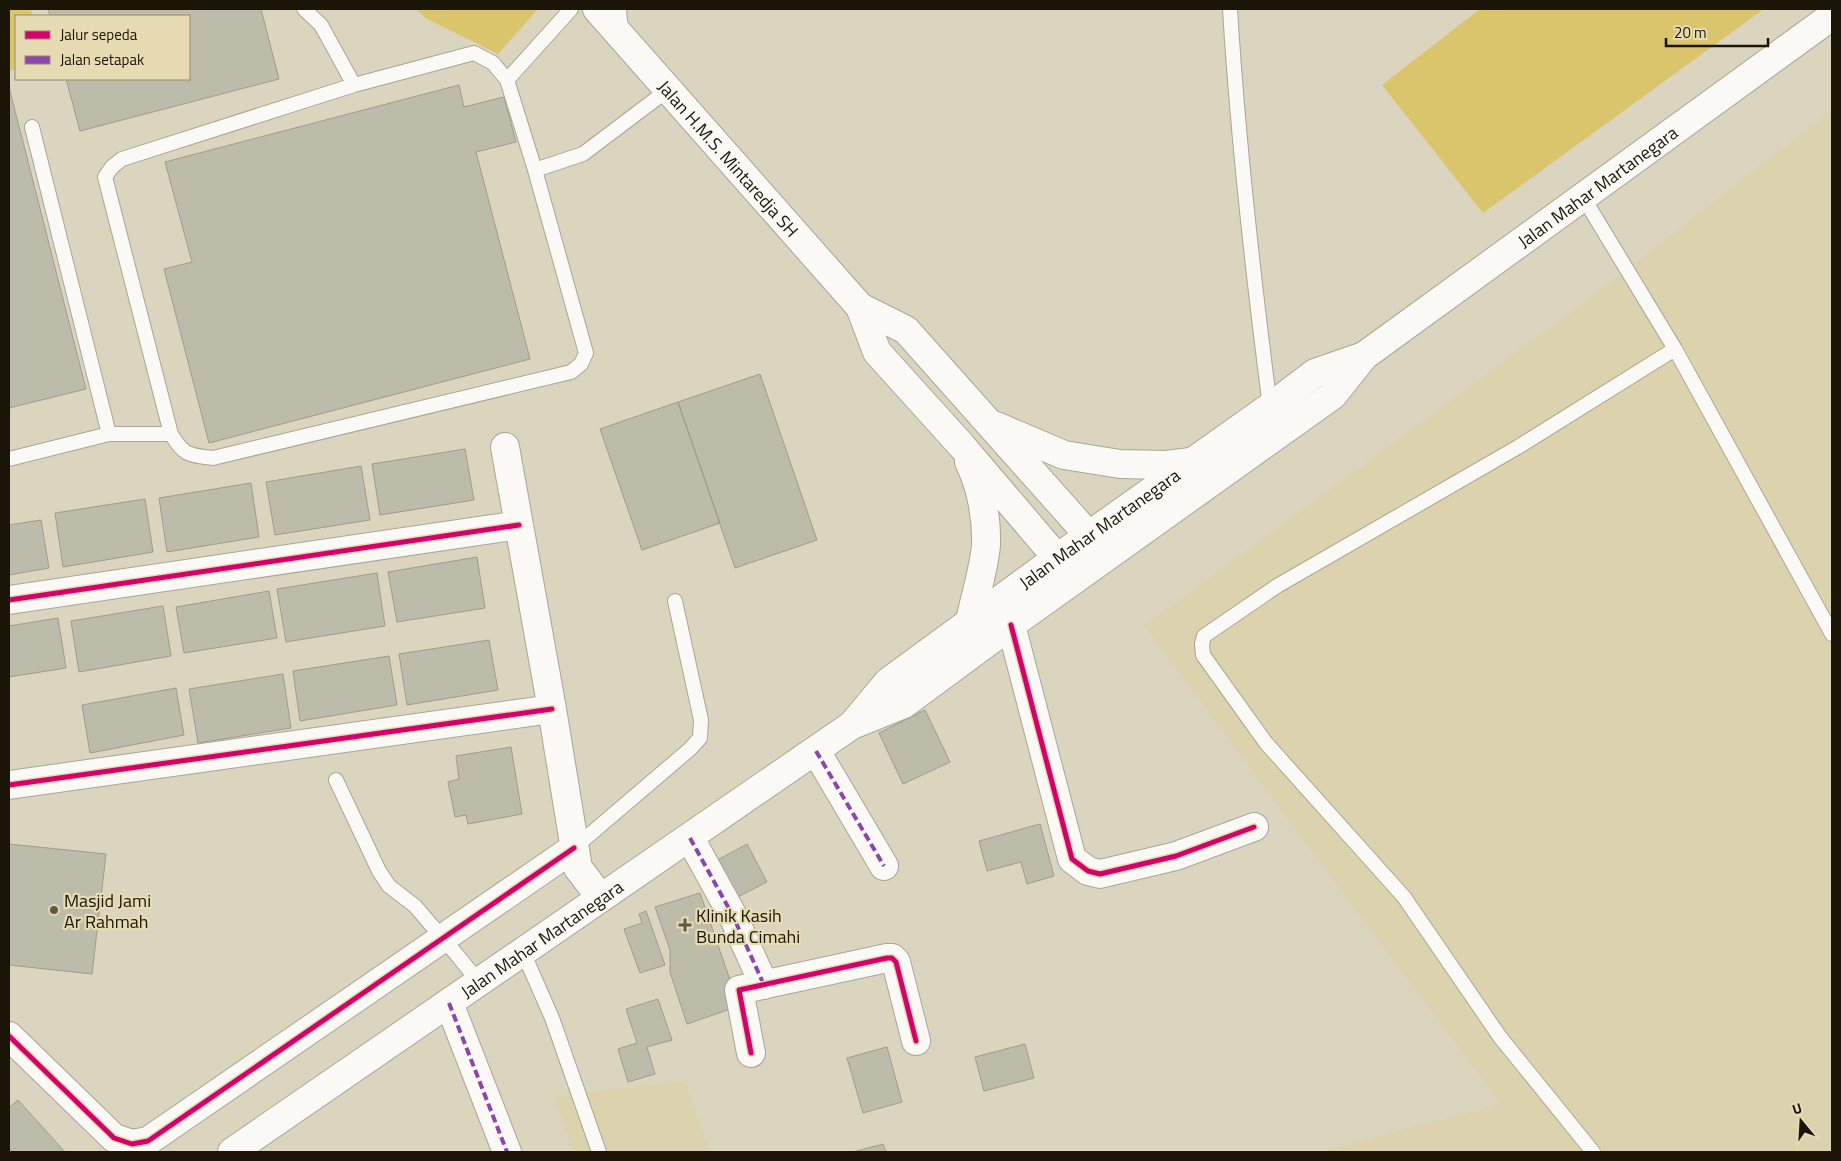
<svg xmlns="http://www.w3.org/2000/svg" width="1841" height="1161" font-family="'Titillium Web',sans-serif">
<style>
.built{fill:#dcd2ad}
.green{fill:#dac46c}
.building{fill:#bdbbaa;stroke:#9e9c8b}
.lines{fill:none;stroke-linecap:round;stroke-linejoin:round}
.service-casing{stroke:#aaa594;stroke-width:16}
.minor-casing{stroke:#aaa594;stroke-width:30}
.primary-casing{stroke:#aaa594;stroke-width:30}
.service{stroke:#faf9f5;stroke-width:14}
.minor{stroke:#faf9f5;stroke-width:28}
.primary{stroke:#faf9f5;stroke-width:28}
.quiet{stroke:#8e44ad;stroke-width:4;stroke-dasharray:8 4;stroke-linecap:butt}
.cycleway-casing{stroke:#e7dbb3;stroke-width:8}
.cycleway{stroke:#d6006c;stroke-width:5}
.poi-dot{fill:#5e5847;stroke:#e7dbb3;stroke-width:2}
.labels{text-anchor:middle;dominant-baseline:central;stroke-width:4.5;stroke-linejoin:round;paint-order:stroke}
.street-label{font-size:18px;fill:#1a1507;stroke:#e7dbb3}
.poi-label{font-size:18px;fill:#1a1507;stroke:#e7dbb3;text-anchor:start}
</style>
<rect width="100%" height="100%" fill="#dbd5bf"/>
<!-- built -->
<path class="built" d="M 1832,110 L 1832,1152 L 1319,1152 L 1501,1104 L 1144,626 L 1586,301 Z
M 685,1081 L 710,1152 L 573,1152 L 554,1096 Z"/>
<!-- green -->
<path class="green" d="M 9,9 L 31,9 L 32,16 L 16,16 L 16,69 L 9,71 Z
M 416,9 L 538,9 L 498,54 L 427,19 Z
M 1480,9 L 1764,9 L 1483,213 L 1382,85 Z"/>
<!-- building -->
<path class="building" d="M 48,9 L 261,9 L 279,79 L 80,131 L 66,79 L 189,79 L 189,16 L 50,16 Z
M 459,85 L 464,107 L 504,97 L 516,142 L 476,152 L 530,359 L 209,443 L 164,269 L 192,262 L 165,162 Z
M 9,87 L 86,389 L 9,408 Z
M 760,374 L 817,540 L 735,568 L 678,402 Z
M 678,402 L 720,523 L 642,550 L 600,429 Z
M 465,449 L 474,500 L 380,515 L 372,464 Z
M 361,466 L 370,520 L 275,535 L 266,482 Z
M 251,483 L 259,537 L 167,552 L 159,498 Z
M 145,499 L 153,552 L 63,567 L 55,513 Z
M 41,520 L 49,568 L 9,575 L 9,525 Z
M 477,557 L 485,608 L 397,622 L 388,572 Z
M 377,573 L 385,626 L 286,642 L 277,589 Z
M 269,591 L 277,638 L 184,653 L 176,607 Z
M 163,606 L 171,656 L 79,672 L 71,621 Z
M 58,618 L 66,668 L 9,677 L 9,626 Z
M 489,640 L 498,690 L 407,705 L 399,654 Z
M 389,656 L 397,705 L 300,721 L 293,671 Z
M 283,674 L 291,728 L 198,743 L 189,689 Z
M 176,688 L 184,735 L 90,753 L 82,705 Z
M 925,710 L 950,762 L 903,784 L 879,733 Z
M 511,747 L 522,814 L 468,824 L 466,815 L 455,817 L 448,782 L 459,779 L 456,756 Z
M 1040,824 L 1054,876 L 1027,884 L 1021,862 L 987,871 L 979,841 Z
M 9,844 L 106,854 L 92,974 L 9,965 Z
M 747,844 L 767,882 L 734,899 L 714,862 Z
M 700,893 L 739,1006 L 687,1024 L 670,972 L 670,950 L 655,907 Z
M 646,911 L 665,965 L 640,973 L 624,929 L 642,923 L 639,914 Z
M 658,999 L 672,1040 L 647,1047 L 655,1074 L 628,1082 L 618,1049 L 637,1043 L 626,1009 Z
M 1025,1044 L 1034,1078 L 984,1091 L 975,1057 Z
M 887,1047 L 902,1102 L 863,1113 L 847,1058 Z
M 18,1100 L 65,1152 L 9,1152 L 9,1108 Z
M 883,1144 L 886,1152 L 853,1152 Z"/>
<g class="lines">
<!-- service casing -->
<g class="service-casing">
<path id="service" d="M 304,9 L 321,25 L 354,85
M 619,9 L 621,32
M 1230,9 C 1238,142 1253,275 1270,407
M 474,53 L 493,63 L 507,80 L 535,170 L 586,353 L 581,364 L 571,372 L 213,458 C 189,455 184,456 171,434 L 105,177 L 112,167 L 122,159 L 354,85 Z
M 507,80 L 571,9
M 32,127 L 109,434
M 535,170 L 583,154 L 669,89
M 1583,197 L 1675,349 L 1832,634
M 9,459 L 109,434 L 171,434
M 336,780 L 379,871 L 389,886 L 415,906 L 457,955 L 479,982
M 574,848 L 690,749 L 700,738 L 701,720 L 675,601
M 523,952 L 552,1018 L 599,1152
M 1593,1152 L 1500,1037 L 1404,897 L 1266,743 L 1203,655 L 1202,644 L 1204,636 L 1277,586 L 1518,447 L 1675,349"/>
</g>
<!-- minor casing -->
<g class="minor-casing">
<path id="minor" d="M 505,447 L 552,709 L 578,868 L 601,898
M 9,600 L 519,525
M 1011,625 L 1072,859 L 1088,871 L 1100,874 L 1176,856 L 1254,827
M 816,751 L 884,866
M 9,785 L 552,709
M 690,838 L 733,916 L 764,985
M 449,1003 L 507,1152
M 9,1036 L 114,1138 L 132,1144 L 148,1141 L 574,848
M 751,1053 L 739,990 L 887,958 L 892,958 L 896,962 L 916,1041"/>
</g>
<!-- primary casing -->
<g class="primary-casing">
<g id="primary">
<path id="s1" d="M 597,9 L 860,307 L 877,352 L 961,445 L 1075,579"/>
<path d="M 860,307 L 906,330 L 1100,548"/>
<path d="M 996,426 L 1064,455 L 1120,464 L 1166,465 L 1191,462"/>
<path d="M 969,462 C 981,486 987,518 986,545 C 984,569 975,597 970,621"/>
<path id="s2" d="M 853,724 L 888,682 L 1057,558 L 1270,407 L 1315,373 L 1364,356"/>
<path id="s3" d="M 232,1152 L 852,725 L 904,704 L 1011,625 L 1333,395 L 1364,356 L 1832,16"/>
</g>
</g>
<!-- service -->
<use href="#service" class="service"/>
<!-- minor -->
<use href="#minor" class="minor"/>
<!-- primary -->
<use href="#primary" class="primary"/>
<!-- quiet -->
<path class="quiet" d="M 816,751 L 884,866
M 690,838 L 733,916 L 764,985
M 449,1003 L 507,1152"/>
<!-- cycleway casing -->
<g class="cycleway-casing">
<path id="cycleway" d="M 9,600 L 519,525
M 1011,625 L 1072,859 L 1088,871 L 1100,874 L 1176,856 L 1254,827
M 9,785 L 552,709
M 9,1036 L 114,1138 L 132,1144 L 148,1141 L 574,848
M 751,1053 L 739,990 L 887,958 L 892,958 L 896,962 L 916,1041"/>
</g>
<!-- cycleway -->
<use href="#cycleway" class="cycleway"/>
</g>
<!-- markers -->
<g class="poi-dot">
<circle cx="54" cy="910" r="5"/>
<path d="M682.5 917.5h5v5h5v5h-5v5h-5v-5h-5v-5h5z"/>
</g>
<g class="labels">
<!-- street labels -->
<g class="street-label">
<text stroke="none"><textPath href="#s1" startOffset="199">Jalan H.M.S. Mintaredja SH</textPath></text>
<text stroke="none"><textPath href="#s3" startOffset="1676">Jalan Mahar Martanegara</textPath></text>
<text stroke="none"><textPath href="#s2" startOffset="316">Jalan Mahar Martanegara</textPath></text>
<text stroke="none"><textPath href="#s3" startOffset="376">Jalan Mahar Martanegara</textPath></text>
</g>
<!-- poi labels -->
<g class="poi-label">
<text x="64" y="900">Masjid Jami<tspan x="64" dy="21">Ar Rahmah</tspan></text>
<text x="696" y="915">Klinik Kasih<tspan x="696" dy="21">Bunda Cimahi</tspan></text>
</g>
</g>
<!-- border -->
<rect width="1841" height="1161" fill="none" stroke="#1a1507" stroke-width="20"/>
<!-- legend -->
<rect x="15" y="15" width="175" height="65" fill="#e7dbb3" stroke="#958c6e"/>
<rect x="25" y="31" width="25" height="8" fill="#d6006c" stroke="#958c6e"/>
<text x="60" y="40" font-size="15" fill="#1a1507">Jalur sepeda</text>
<rect x="25" y="56" width="25" height="8" fill="#8e44ad" stroke="#958c6e"/>
<text x="60" y="65" font-size="15" fill="#1a1507">Jalan setapak</text>
<!-- north arrow -->
<g transform="translate(1801 1121) rotate(342)" stroke="#e7dbb3" stroke-width="4" paint-order="stroke">
<path d="M0-4L9 19L0 12L-9 19Z" fill="#1a1507"/>
<text y="-8" font-size="14" font-weight="bold" text-anchor="middle" fill="#1a1507">U</text>
</g>
<!-- scale -->
<path d="M1666 38v8h102v-8" fill="none" stroke="#1a1507" stroke-width="2.5"/>
<text x="1674" y="38" font-size="15" fill="#1a1507" stroke="#e7dbb3" stroke-width="4" paint-order="stroke">20 m</text>
</svg>
